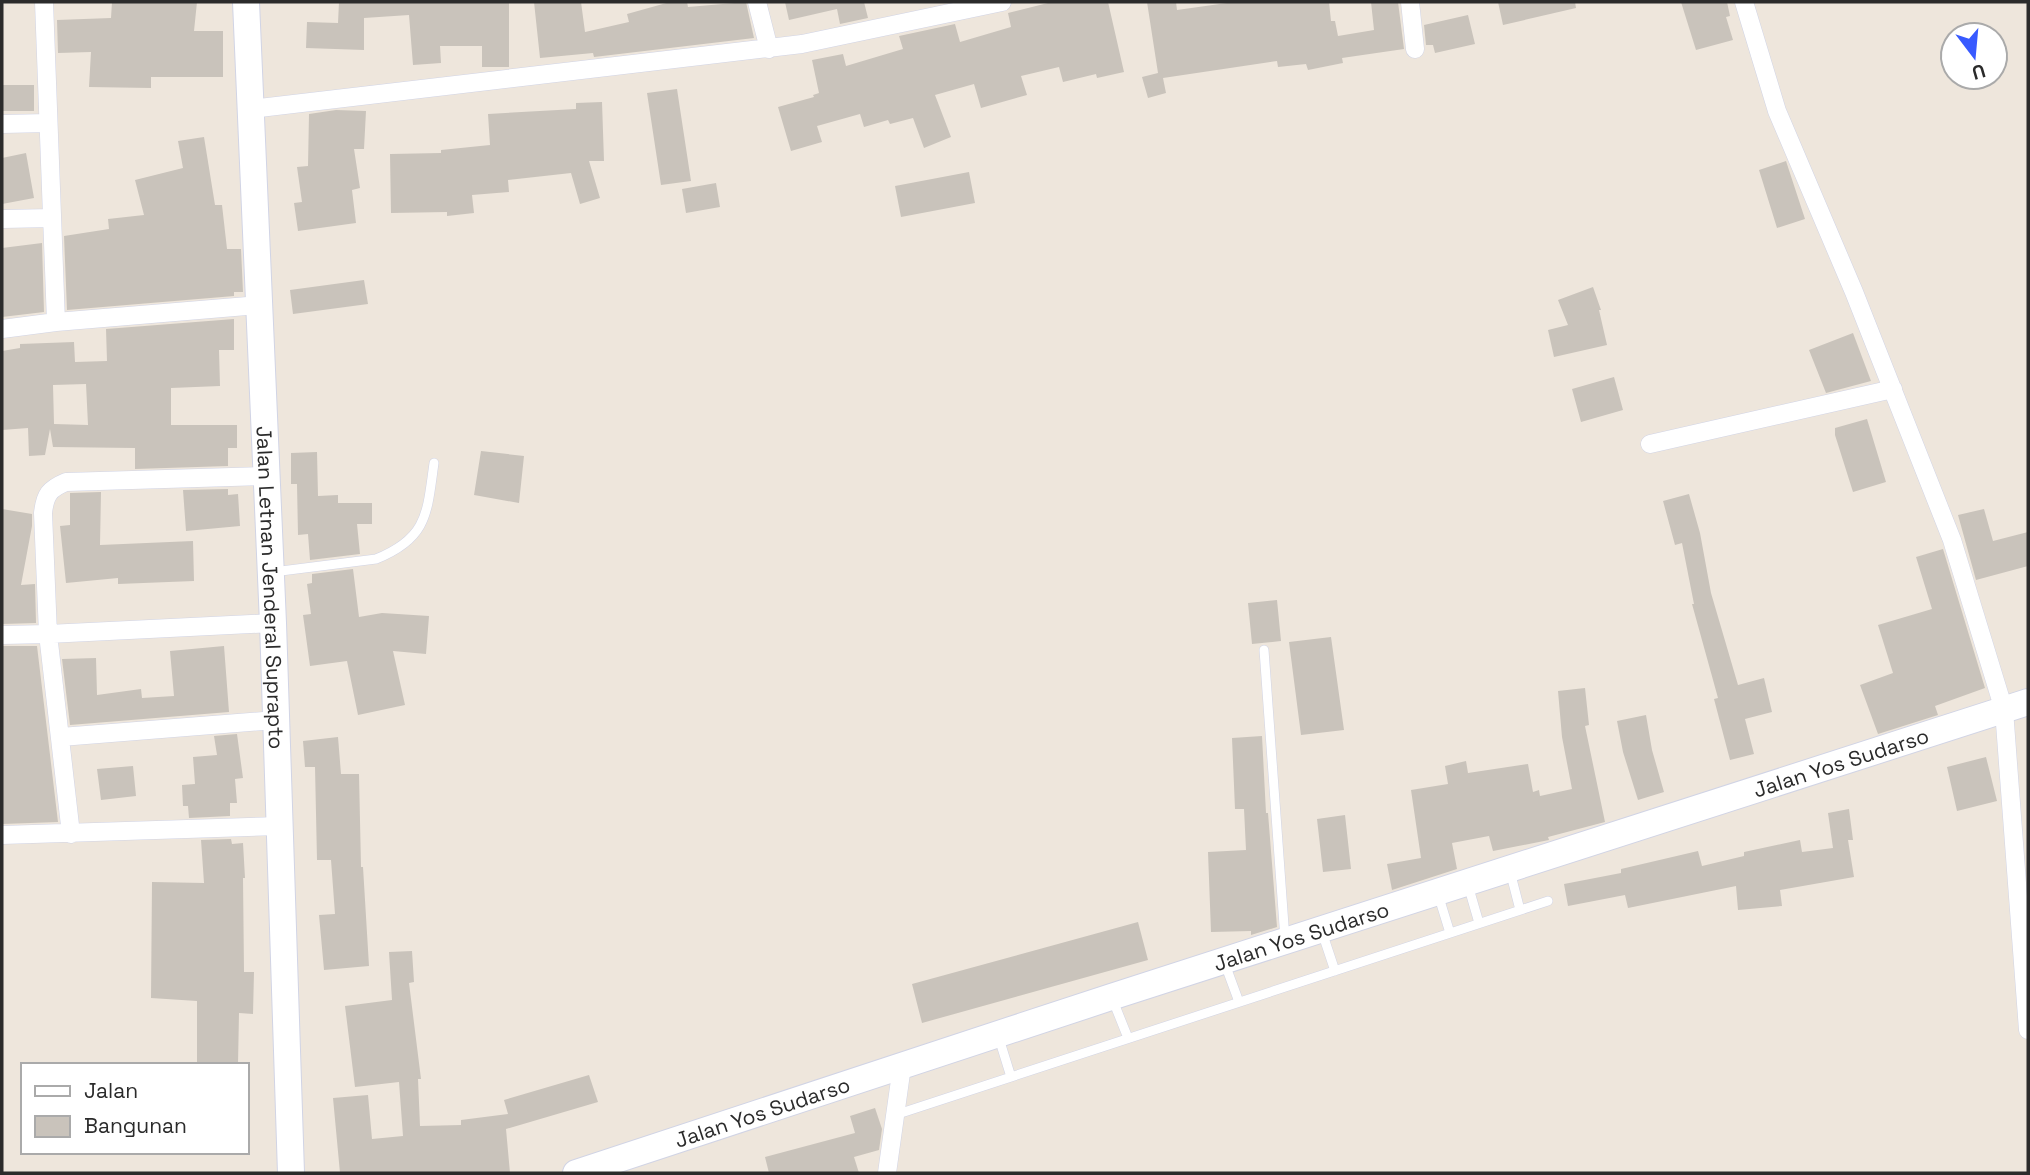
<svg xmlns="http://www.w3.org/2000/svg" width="2030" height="1175" font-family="'Space Grotesk',sans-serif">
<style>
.building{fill:#c9c3bb;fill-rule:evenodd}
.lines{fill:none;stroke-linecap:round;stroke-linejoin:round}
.service-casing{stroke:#d1d4e5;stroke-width:10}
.minor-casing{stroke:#d1d4e5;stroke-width:19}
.secondary-casing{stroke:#d1d4e5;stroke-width:28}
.service{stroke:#fff;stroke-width:9}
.minor{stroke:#fff;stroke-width:18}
.secondary{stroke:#fff;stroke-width:26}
.labels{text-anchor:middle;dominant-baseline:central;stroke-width:5;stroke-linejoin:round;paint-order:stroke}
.street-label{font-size:21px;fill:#2b2b2b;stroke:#fff}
</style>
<rect width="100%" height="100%" fill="#eee6dc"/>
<!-- building -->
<path class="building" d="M 112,2 L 197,2 L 194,31 L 223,31 L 223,77 L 151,77 L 151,88 L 89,87 L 91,52 L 58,53 L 57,20 L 111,18 Z
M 339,2 L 509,2 L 509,67 L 482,67 L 482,46 L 440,46 L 441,63 L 413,65 L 409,15 L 364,18 L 364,50 L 306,48 L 307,22 L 338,23 Z
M 534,2 L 581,2 L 585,32 L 629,22 L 627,14 L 670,2 L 687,2 L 688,7 L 746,2 L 754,38 L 594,57 L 593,53 L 540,58 Z
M 785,2 L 864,2 L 868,18 L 840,24 L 837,9 L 789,20 Z
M 1052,2 L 1108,2 L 1124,72 L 1097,78 L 1096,74 L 1063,82 L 1059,67 L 1021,76 L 1027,95 L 981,108 L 974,84 L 935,95 L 951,137 L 924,148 L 913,118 L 890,124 L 888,120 L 864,127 L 860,114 L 817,126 L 822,142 L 791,151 L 778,107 L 814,97 L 813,95 L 819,93 L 812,60 L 843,54 L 846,66 L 903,49 L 899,36 L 955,24 L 960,42 L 1011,27 L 1008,13 Z
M 1147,2 L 1176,2 L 1177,10 L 1234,2 L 1329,2 L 1331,21 L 1335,21 L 1338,36 L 1374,30 L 1371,2 L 1398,2 L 1404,49 L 1342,58 L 1343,63 L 1308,70 L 1306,64 L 1278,67 L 1277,61 L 1163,78 L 1166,93 L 1148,98 L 1142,77 L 1158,73 Z
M 1498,2 L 1575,2 L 1576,8 L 1503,25 Z
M 1681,2 L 1727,2 L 1730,16 L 1726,17 L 1733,40 L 1696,50 Z
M 1468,15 L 1475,44 L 1435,53 L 1433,45 L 1426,45 L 1424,25 Z
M 2,85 L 34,85 L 34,111 L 2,111 Z
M 677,89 L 691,181 L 661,185 L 647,93 Z
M 602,102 L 604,161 L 589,161 L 600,198 L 580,204 L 571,173 L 508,180 L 509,192 L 472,195 L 474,213 L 447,216 L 447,212 L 391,213 L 390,154 L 441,153 L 441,150 L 490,145 L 488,114 L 576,109 L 576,103 Z
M 336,110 L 366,111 L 364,149 L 354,149 L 360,188 L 352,190 L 356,223 L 298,231 L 294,203 L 302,202 L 297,167 L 308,166 L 309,114 Z
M 204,137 L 215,205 L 222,205 L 227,249 L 241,249 L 243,292 L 234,292 L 234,296 L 67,310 L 64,236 L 109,229 L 108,219 L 144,215 L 135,180 L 183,168 L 178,141 Z
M 26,153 L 34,198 L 2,204 L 2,158 Z
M 1786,161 L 1805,219 L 1777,228 L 1759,170 Z
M 969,172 L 975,203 L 901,217 L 895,186 Z
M 716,183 L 720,207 L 686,213 L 682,189 Z
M 42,243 L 44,312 L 2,317 L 2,248 Z
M 364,280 L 368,304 L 293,314 L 290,290 Z
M 1593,287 L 1601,310 L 1599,310 L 1607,345 L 1554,357 L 1548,330 L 1568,325 L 1558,300 Z
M 234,319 L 234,350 L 219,350 L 220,386 L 171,388 L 171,425 L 237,425 L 237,448 L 228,448 L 228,466 L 135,469 L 135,448 L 53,447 L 50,429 L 45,455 L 29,456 L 28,428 L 2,430 L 2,351 L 20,348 L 20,344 L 74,342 L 75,362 L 107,361 L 106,329 ZM 86,384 L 88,425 L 54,424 L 53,385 Z
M 1853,333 L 1871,381 L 1826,393 L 1809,350 Z
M 1614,377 L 1623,410 L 1581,422 L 1572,389 Z
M 1867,419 L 1886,482 L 1853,492 L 1835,435 L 1835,428 Z
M 481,451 L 524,456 L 519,503 L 474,495 Z
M 317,452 L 318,496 L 338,495 L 338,503 L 372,503 L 372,524 L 357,524 L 360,554 L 310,560 L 308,534 L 298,535 L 297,484 L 291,484 L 291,453 Z
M 228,489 L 228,495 L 238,494 L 240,526 L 186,531 L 183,490 Z
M 101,492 L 100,545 L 193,541 L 194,581 L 118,584 L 118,578 L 66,583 L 60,526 L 70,525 L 70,493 Z
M 1689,494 L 1700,533 L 1711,593 L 1738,685 L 1764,678 L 1772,712 L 1745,719 L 1754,754 L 1730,760 L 1714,699 L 1718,698 L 1692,604 L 1694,604 L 1682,543 L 1675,545 L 1663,501 Z
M 2,509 L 32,514 L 32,526 L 21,585 L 35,584 L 36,623 L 2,624 Z
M 1984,509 L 1993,541 L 2028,532 L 2028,566 L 1976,580 L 1958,515 Z
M 1943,549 L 1985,688 L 1935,706 L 1938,715 L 1878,734 L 1860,685 L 1893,673 L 1878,625 L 1932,609 L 1916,557 Z
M 353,569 L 359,617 L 382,613 L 429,616 L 426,654 L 393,651 L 405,705 L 358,715 L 347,661 L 310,666 L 303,615 L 311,614 L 307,584 L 312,583 L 312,574 Z
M 1277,600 L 1281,641 L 1252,644 L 1248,603 Z
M 1331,637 L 1344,730 L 1301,735 L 1289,642 Z
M 2,646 L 37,646 L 58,822 L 2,824 Z
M 224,646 L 229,712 L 70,725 L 62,659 L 96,658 L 97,695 L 141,689 L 142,698 L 174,696 L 170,651 Z
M 1585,688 L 1589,725 L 1585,726 L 1605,822 L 1548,837 L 1549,840 L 1493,851 L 1489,836 L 1452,843 L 1457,869 L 1392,890 L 1387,864 L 1421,858 L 1411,790 L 1448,784 L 1445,766 L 1466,761 L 1468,773 L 1528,764 L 1533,792 L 1539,790 L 1540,796 L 1572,789 L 1562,737 L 1558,691 Z
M 1646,715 L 1652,750 L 1664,792 L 1638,800 L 1623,752 L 1617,721 Z
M 237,734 L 243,778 L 235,779 L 237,803 L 230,803 L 230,816 L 189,818 L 188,806 L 183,806 L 182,785 L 195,784 L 193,757 L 217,755 L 214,736 Z
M 1262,736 L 1266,813 L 1268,813 L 1277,927 L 1251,935 L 1251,931 L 1211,932 L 1208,852 L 1246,850 L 1244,809 L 1235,809 L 1232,738 Z
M 338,737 L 341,774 L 359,774 L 361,867 L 363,867 L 369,966 L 324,970 L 319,915 L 335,914 L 331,860 L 317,860 L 315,767 L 305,767 L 303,741 Z
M 1986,757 L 1997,801 L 1957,811 L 1947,767 Z
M 133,766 L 136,796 L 101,800 L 97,769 Z
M 1849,809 L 1853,840 L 1848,840 L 1854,877 L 1780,890 L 1782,906 L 1738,910 L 1736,886 L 1628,908 L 1625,895 L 1568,906 L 1564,884 L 1621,873 L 1621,869 L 1698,851 L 1702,866 L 1744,856 L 1744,852 L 1800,840 L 1802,852 L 1833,848 L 1828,813 Z
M 1345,815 L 1351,869 L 1323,872 L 1317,819 Z
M 231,839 L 232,844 L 243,843 L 245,878 L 243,878 L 244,972 L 254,972 L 253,1014 L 239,1013 L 238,1064 L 197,1064 L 197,1001 L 151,998 L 152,882 L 204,883 L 201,840 Z
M 1138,922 L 1148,960 L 922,1023 L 912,984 Z
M 412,951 L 414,982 L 409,983 L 421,1079 L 418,1079 L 420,1126 L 461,1125 L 461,1120 L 508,1114 L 504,1100 L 589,1075 L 598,1102 L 506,1129 L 510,1173 L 340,1173 L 333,1098 L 368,1095 L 372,1139 L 403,1136 L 399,1082 L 355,1087 L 345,1006 L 392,1000 L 389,952 Z
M 875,1108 L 882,1129 L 879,1150 L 854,1157 L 859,1173 L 769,1173 L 765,1157 L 855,1133 L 850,1116 Z"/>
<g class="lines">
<!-- service casing -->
<g class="service-casing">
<path id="service" d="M 273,572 L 376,559 C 428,538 427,513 434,463
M 1264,650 L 1285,939
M 1510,871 L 1520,910
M 1468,885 L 1479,923
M 1438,894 L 1450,933
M 1322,932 L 1335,971
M 1225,964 L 1239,1002
M 1112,998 L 1128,1038
M 998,1035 L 1011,1077
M 895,1115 L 1548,901"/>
</g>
<!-- minor casing -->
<g class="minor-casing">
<path id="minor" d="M 44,2 L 56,322
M 757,2 L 769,49
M 1410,2 L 1415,49
M 1744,2 L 1777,111 L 1854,292 L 1952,540 L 2004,710 L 2028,1030
M 251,109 L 802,44 L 1002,2
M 2,124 L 48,123
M 2,219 L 52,218
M 2,329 L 56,322 L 259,305
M 1650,444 L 1893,389
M 2,635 L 48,634 L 43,513 C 45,495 49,489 66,482 L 266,476
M 61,737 L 276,720
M 71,834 L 48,634 L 273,623
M 2,835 L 280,826
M 887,1173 L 902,1066"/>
</g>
<!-- secondary casing -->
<g class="secondary-casing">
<g id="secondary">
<path id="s1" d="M 246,2 L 273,623 L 291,1173"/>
<path id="s2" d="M 576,1173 L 1111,997 L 2028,702"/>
</g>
</g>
<!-- service -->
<use href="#service" class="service"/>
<!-- minor -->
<use href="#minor" class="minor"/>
<!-- secondary -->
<use href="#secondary" class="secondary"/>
</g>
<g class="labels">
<!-- street labels -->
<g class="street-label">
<text stroke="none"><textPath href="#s1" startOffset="586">Jalan Letnan Jenderal Suprapto</textPath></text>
<text stroke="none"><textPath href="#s2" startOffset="1330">Jalan Yos Sudarso</textPath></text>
<text stroke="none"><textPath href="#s2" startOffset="763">Jalan Yos Sudarso</textPath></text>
<text stroke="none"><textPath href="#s2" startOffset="196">Jalan Yos Sudarso</textPath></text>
</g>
</g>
<!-- border -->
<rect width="2030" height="1175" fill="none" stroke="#2b2b2b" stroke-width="7"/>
<!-- legend -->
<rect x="21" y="1063" width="228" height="91" fill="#ffffff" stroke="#aaaaaa" stroke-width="2"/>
<rect x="35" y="1086" width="35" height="10" fill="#ffffff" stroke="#aaaaaa" stroke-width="2"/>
<text x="84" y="1098" font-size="21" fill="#2b2b2b">Jalan</text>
<rect x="35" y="1116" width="35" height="21" fill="#c9c3bb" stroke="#aaaaaa" stroke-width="2"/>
<text x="84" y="1133" font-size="21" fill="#2b2b2b">Bangunan</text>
<!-- north arrow -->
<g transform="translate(1974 56) rotate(164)"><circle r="33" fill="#ffffff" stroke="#aaaaaa" stroke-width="2"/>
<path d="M0-5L12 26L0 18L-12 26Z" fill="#385aff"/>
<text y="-10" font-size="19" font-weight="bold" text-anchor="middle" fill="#2b2b2b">U</text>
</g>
</svg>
